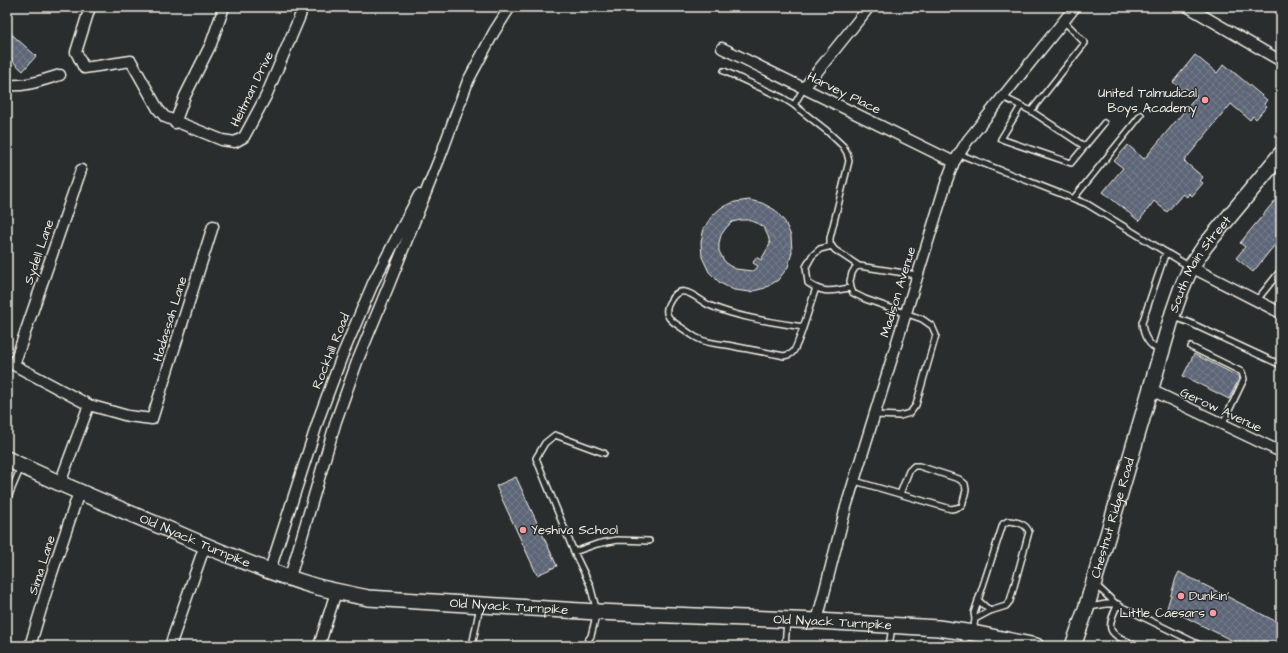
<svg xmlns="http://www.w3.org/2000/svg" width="1288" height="653" font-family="'Architects Daughter',sans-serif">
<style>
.building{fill:url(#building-cross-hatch);stroke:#f4f1e8;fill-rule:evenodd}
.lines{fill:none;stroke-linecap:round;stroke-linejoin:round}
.lane-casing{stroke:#f4f1e8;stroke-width:8}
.street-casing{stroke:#f4f1e8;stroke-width:13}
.secondary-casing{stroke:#f4f1e8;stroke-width:18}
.lane{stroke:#2a2d2e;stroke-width:5}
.street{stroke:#2a2d2e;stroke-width:10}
.secondary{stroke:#2a2d2e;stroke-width:15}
.poi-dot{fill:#ff9aa2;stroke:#2a2d2e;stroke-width:1.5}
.labels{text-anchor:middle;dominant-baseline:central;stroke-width:3;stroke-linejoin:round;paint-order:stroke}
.street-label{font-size:13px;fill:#f4f1e8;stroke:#2a2d2e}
.poi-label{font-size:13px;fill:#f4f1e8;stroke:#2a2d2e;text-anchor:end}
</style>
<defs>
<pattern id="building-cross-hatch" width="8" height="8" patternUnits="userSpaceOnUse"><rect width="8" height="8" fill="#5d6677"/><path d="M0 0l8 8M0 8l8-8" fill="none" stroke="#757c8a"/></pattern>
</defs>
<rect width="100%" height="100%" fill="#2a2d2e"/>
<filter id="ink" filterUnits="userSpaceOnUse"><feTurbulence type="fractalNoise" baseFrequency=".025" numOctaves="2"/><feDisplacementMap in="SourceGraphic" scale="8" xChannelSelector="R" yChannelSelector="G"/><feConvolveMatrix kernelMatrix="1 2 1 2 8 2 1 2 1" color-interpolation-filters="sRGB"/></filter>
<g filter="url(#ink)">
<!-- building -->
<path class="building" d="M 7,30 L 36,56 L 23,71 L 7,56 Z
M 1195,55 L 1217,73 L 1224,64 L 1267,100 L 1264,104 L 1267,106 L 1256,119 L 1253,116 L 1250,120 L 1231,104 L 1184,161 L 1203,177 L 1200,181 L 1203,183 L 1192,196 L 1189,193 L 1187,197 L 1183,194 L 1167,212 L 1154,201 L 1139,221 L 1103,192 L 1123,168 L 1114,161 L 1128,145 L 1144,159 L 1197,96 L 1186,88 L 1183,91 L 1173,82 Z
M 1281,193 L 1281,237 L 1253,272 L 1236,258 L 1245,247 L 1240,243 Z
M 749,200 L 762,203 L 775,210 L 785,222 L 791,236 L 792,252 L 788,267 L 778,280 L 765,288 L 750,292 L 734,290 L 720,283 L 709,272 L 702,257 L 701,242 L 704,228 L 712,216 L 722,207 L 735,202 ZM 741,220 L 749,220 L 757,223 L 764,228 L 768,236 L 770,244 L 761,260 L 756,257 L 753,263 L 758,266 L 756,269 L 752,271 L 736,269 L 728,265 L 723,259 L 719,251 L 719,243 L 721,235 L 726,228 L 732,222 Z
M 1194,354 L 1240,377 L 1229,399 L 1183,376 Z
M 516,477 L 557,566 L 537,575 L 496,486 Z
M 1179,572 L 1281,624 L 1281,646 L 1243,646 L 1167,608 L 1176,578 Z"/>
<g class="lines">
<!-- lane casing -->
<g class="lane-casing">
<path id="lane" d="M 1064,21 L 1085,43 L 1031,111 L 1084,146
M 724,71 L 783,98 L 794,105 L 827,131 L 843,146 L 847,153 L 849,161 L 830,238 L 830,244 L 835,250 L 859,266 L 917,275
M 1003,97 L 1031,111
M 794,105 L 804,88
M 1021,106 L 1001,139 L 1071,163 L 1104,123
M 959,154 L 1087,204 L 1190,267
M 1074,198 L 1141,115
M 832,246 L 820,249 L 812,256 L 806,267 L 808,283 C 825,295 832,290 851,288
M 859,266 L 855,268 L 852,273 L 850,281 L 851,288 L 853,293 L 865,299 L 922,319 L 932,326 L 936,335 L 916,405 L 910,413 L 900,416 L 875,415
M 1257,300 L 1281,270
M 1173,317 L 1188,322 L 1281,365
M 803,327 C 772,322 740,318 711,306 C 703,303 693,293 685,292 C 677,290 672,297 669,303 C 661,317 675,323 685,330 C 689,333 693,336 697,338 C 706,343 717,344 727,345 C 746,349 765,352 784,356 C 787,355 790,355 792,353 C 798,349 812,298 816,288
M 1191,347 L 1242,372 L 1244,379 L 1222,425
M 1159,350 C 1148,345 1143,334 1142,323 L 1166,252
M 855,481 L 951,509 L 956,508 L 962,506 L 966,490 L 965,484 L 959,479 L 919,466 L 914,466 L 909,471 L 900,494
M 7,500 L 21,467
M 574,552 L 597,544 L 617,540 L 649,541
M 1096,585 L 1116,604 L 1202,646
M 978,600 L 990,611
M 1118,604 C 1103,634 1111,633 1136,646
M 1090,607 L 1106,604 L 1116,604
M 973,632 L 975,619 L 974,613 L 1003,524 L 1008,521 C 1016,522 1026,523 1029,532 L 1010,601 L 1006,606 L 990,611 L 975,619
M 472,646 L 480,606
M 584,646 L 591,636 L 597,612 L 590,585 L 574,552 L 536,458 L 545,443 L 555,435 L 604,453
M 785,646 L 787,621
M 889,646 L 892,627
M 963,646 L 967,634"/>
</g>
<!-- street casing -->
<g class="street-casing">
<path id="street" d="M 90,7 L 76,52 L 84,68 L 131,61 L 158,109 L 165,117 L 222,140 L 235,142 L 244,137 L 266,96 L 300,16 L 302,7
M 1188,7 L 1281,61
M 722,48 L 954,162
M 7,85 C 25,87 43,80 60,75
M 804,88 L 869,7
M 175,123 L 185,96 L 211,44 L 224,7
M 81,170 L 14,365 L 89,405 L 128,416 L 152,419 L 213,226
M 1191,267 L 1281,313
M 1151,390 L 1281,452
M 60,483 L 89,405
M 270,570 L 320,415 L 342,356 L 374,281 L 419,195
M 290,577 L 336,421 L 357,362 L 388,287 L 442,152 L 468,81 L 494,32 L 510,7
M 817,621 L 846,507 L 947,180 L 954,162 L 968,140 L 1075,7
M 30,646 L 50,579 L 79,492
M 170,646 L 205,545
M 319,646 L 336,592"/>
</g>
<!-- secondary casing -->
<g class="secondary-casing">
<g id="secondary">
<path id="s1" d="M 7,459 C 59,484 112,506 165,528 C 213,549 264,571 314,586 C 332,591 350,594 368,598 L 597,612 L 817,621 L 938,628 L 973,633 L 1036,646"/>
<path id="s2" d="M 1073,646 L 1086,609 L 1173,313 L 1181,290 L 1191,267 L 1205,246 L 1281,154"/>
</g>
</g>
<!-- lane -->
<use href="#lane" class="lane"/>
<!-- street -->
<use href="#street" class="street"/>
<!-- secondary -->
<use href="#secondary" class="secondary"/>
</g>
</g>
<!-- markers -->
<g class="poi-dot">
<circle cx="1205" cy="100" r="4"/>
<circle cx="523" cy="530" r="4"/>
<circle cx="1181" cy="596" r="4"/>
<circle cx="1213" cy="613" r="4"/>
</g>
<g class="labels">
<!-- street labels -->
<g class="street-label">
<text transform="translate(252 89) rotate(-64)">Heitman Drive</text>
<text transform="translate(844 93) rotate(26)">Harvey Place</text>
<text transform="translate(39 252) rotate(-71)">Sydell Lane</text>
<text stroke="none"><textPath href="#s2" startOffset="404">South Main Street</textPath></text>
<text transform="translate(898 292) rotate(-73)">Madison Avenue</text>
<text transform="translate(170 319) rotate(-73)">Hadassah Lane</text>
<text transform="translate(331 351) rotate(-68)">Rockhill Road</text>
<text transform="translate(1221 410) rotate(25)">Gerow Avenue</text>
<text stroke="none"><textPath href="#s2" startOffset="134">Chestnut Ridge Road</textPath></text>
<text stroke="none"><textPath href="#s1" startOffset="205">Old Nyack Turnpike</textPath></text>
<text transform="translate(42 565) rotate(-72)">Sima Lane</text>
<text stroke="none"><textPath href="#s1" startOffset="529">Old Nyack Turnpike</textPath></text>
<text stroke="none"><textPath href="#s1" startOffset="853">Old Nyack Turnpike</textPath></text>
</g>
<!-- poi labels -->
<g class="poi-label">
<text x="1197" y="93">United Talmudical<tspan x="1197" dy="15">Boys Academy</tspan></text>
<text x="531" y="530" text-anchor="start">Yeshiva School</text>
<text x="1189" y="596" text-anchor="start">Dunkin'</text>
<text x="1205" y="613">Little Caesars</text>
</g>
</g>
<!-- margin -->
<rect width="1288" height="653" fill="none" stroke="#2a2d2e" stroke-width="24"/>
<rect x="12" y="12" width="1264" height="629" fill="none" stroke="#f4f1e8" stroke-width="1.5" filter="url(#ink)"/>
</svg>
